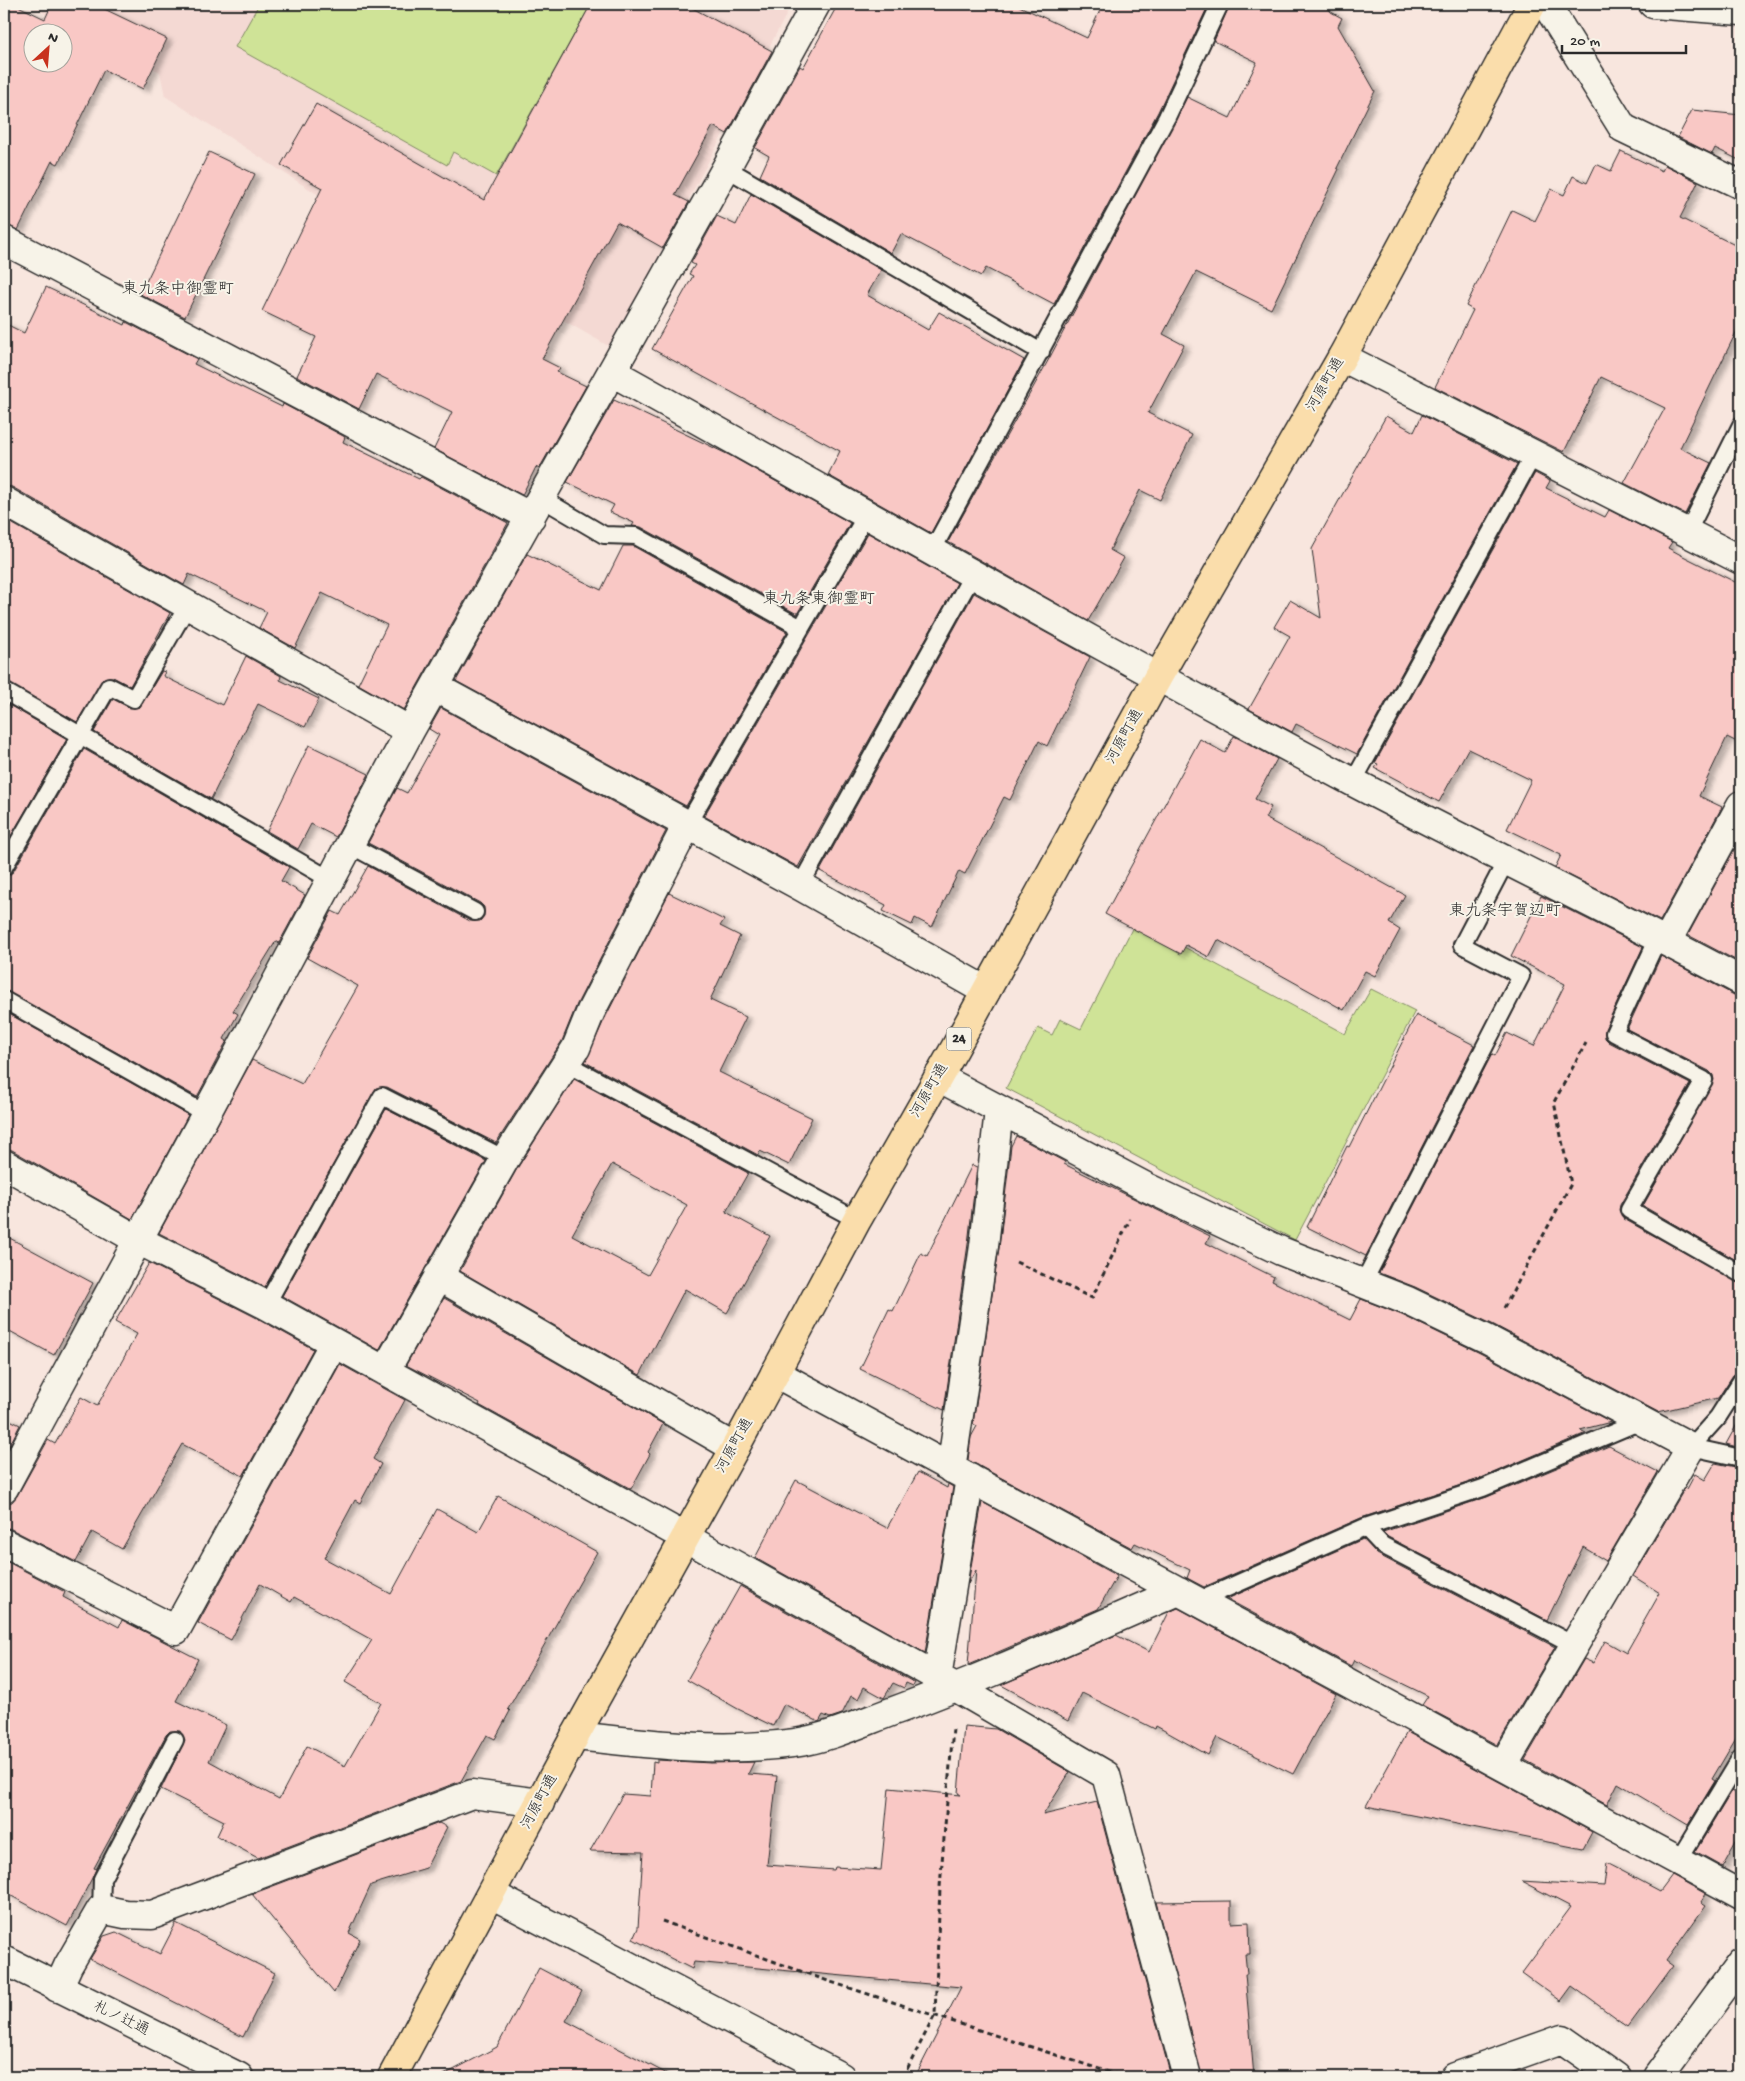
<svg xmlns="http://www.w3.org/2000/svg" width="1745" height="2081" font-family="'Gochi Hand','Klee One',sans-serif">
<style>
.built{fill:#f4d9d3}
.green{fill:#cfe397;stroke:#7d8761}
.building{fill:#f9c8c5;stroke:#2b2b2b;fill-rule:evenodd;filter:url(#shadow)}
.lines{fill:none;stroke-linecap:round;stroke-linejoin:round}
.service-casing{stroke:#2b2b2b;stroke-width:20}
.minor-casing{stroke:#2b2b2b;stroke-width:31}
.tertiary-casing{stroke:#2b2b2b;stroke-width:31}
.secondary-casing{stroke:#2b2b2b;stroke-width:31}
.trunk-casing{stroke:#2b2b2b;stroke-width:31}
.path{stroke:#2b2b2b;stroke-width:3;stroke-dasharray:5 4;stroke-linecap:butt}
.service{stroke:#f7f3e8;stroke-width:16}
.minor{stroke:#f7f3e8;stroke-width:28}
.tertiary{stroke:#f7f3e8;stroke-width:28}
.secondary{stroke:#f7f3e8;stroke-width:28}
.trunk{stroke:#faddab;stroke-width:28}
.labels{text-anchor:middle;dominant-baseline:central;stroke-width:4;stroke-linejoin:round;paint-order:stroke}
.shield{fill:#f7f3e8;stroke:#686764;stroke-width:1}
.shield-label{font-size:14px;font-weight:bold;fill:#2b2b2b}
.street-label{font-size:15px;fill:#2b2b2b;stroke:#f7f3e8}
.neighbourhood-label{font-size:16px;fill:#2b2b2b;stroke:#f7f3e8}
</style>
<defs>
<filter id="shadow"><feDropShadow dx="5.5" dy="3" stdDeviation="2.5" flood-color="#0004"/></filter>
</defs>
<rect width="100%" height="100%" fill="#f8e6de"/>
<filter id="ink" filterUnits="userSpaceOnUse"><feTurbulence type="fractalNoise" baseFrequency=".02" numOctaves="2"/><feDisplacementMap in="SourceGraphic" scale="10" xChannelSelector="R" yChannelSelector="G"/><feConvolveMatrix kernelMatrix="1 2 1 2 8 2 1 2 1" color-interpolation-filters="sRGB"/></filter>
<g filter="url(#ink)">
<!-- built -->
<path class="built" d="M 26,4 L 792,4 L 610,347 L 544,309 L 354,218 L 165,96 L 160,72 Z"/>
<!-- green -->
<path class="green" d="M 259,4 L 591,4 L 496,176 L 453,152 L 447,165 L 235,47 Z
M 1136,921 L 1345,1034 L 1371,989 L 1415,1011 L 1295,1240 L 1006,1088 L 1038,1028 L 1052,1035 L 1060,1019 L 1081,1029 Z"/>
<!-- building -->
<path class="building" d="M 4,4 L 14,4 L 45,19 L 52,4 L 94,4 L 167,39 L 143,89 L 104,70 L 58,164 L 52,161 L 18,230 L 4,224 ZM 32,32 L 62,32 L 62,62 L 32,62 Z
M 591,4 L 685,4 L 772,51 L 727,134 L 713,126 L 675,195 L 689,202 L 663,248 L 617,222 L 542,359 L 560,368 L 557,372 L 586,386 L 539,469 L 536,467 L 522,495 L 434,449 L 452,412 L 376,374 L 359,409 L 297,376 L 316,337 L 262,311 L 322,188 L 281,165 L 316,104 L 484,200 Z
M 838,4 L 1015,4 L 1087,38 L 1103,4 L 1209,4 L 1158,112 L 1054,304 L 986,268 L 981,276 L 901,234 L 891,253 L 760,176 L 769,156 L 755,148 L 800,66 L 803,68 Z
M 1230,4 L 1326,4 L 1331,12 L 1342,18 L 1338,26 L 1375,91 L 1337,168 L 1339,169 L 1271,309 L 1196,272 L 1163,334 L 1184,345 L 1148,413 L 1192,435 L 1160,500 L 1140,490 L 1110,550 L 1124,558 L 1088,621 L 948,542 L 1050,357 L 1187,97 L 1230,118 L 1257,62 L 1214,41 Z
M 1692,110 L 1741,115 L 1741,161 L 1715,148 L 1712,154 L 1678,137 Z
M 1621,151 L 1662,171 L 1665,165 L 1698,182 L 1680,218 L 1741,248 L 1741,322 L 1680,448 L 1711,463 L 1685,514 L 1624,483 L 1665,408 L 1601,377 L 1564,452 L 1435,387 L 1473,310 L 1466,306 L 1512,210 L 1535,221 L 1551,189 L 1564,195 L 1573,176 L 1587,183 L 1596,164 L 1611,171 Z
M 209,152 L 255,174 L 185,317 L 140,294 Z
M 751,194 L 881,270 L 867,295 L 928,330 L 939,312 L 1024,360 L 931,533 L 828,475 L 840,451 L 652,349 L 693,276 L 689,274 L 695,265 L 691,263 L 717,216 L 736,225 Z
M 46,287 L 125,325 L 126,322 L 197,359 L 194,364 L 282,407 L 283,404 L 345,437 L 343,442 L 419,479 L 421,477 L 508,523 L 404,710 L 358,684 L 387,625 L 322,593 L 295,648 L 259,628 L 267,612 L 189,574 L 184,585 L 12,487 L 4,485 L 4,323 L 24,333 Z
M 614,400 L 729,455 L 850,523 L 797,614 L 641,527 L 632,526 L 634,523 L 610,512 L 614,505 L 567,482 Z
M 1422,415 L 1517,464 L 1357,754 L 1296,724 L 1292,732 L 1249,709 L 1290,636 L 1274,627 L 1290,600 L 1321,618 L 1312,549 L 1386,416 L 1414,432 Z
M 1535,473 L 1550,481 L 1546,488 L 1605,517 L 1609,510 L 1672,542 L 1668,548 L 1681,555 L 1741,585 L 1741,744 L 1727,737 L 1699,796 L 1722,807 L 1660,921 L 1555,868 L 1561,855 L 1507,829 L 1531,780 L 1468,749 L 1439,802 L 1375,768 L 1378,764 L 1375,763 Z
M 4,519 L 170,613 L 130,686 L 113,677 L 104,678 L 77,722 L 4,681 Z
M 868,533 L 957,583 L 798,867 L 704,816 Z
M 623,546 L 633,546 L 787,632 L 686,806 L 456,681 L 527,554 L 601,590 Z
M 974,593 L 1090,657 L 1047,746 L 1039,741 L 1010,800 L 1004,797 L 965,874 L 959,871 L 932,927 L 915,918 L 912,925 L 883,911 L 886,905 L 820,871 Z
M 246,656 L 281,676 L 280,680 L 319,699 L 305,727 L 258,704 L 211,799 L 94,732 L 113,699 L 130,708 L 140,707 L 162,671 L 165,672 L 163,676 L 222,705 Z
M 4,702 L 67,739 L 4,848 Z
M 441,708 L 666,831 L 577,1004 L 562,1041 L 496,1143 L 387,1087 L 376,1088 L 265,1287 L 159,1233 L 252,1060 L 302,1084 L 358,986 L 307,958 L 332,911 L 340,915 L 368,866 L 470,921 L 480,921 L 484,916 L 484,907 L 480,903 L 368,843 L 397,788 L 407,793 L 439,735 L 429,729 Z
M 1234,736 L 1277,759 L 1255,799 L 1271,807 L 1265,818 L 1405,895 L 1389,923 L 1400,930 L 1375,976 L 1365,971 L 1344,1010 L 1218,940 L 1209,957 L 1186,945 L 1181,954 L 1105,914 L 1200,739 L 1225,753 Z
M 309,745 L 369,774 L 336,837 L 311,824 L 298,849 L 267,831 Z
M 84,749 L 289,867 L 281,881 L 305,895 L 279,943 L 276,941 L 233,1011 L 238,1014 L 224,1039 L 227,1041 L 224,1046 L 197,1097 L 4,990 L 4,877 L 13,872 Z
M 1741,837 L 1741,963 L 1688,935 Z
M 669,893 L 724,920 L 720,926 L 740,936 L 710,1000 L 746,1017 L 719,1072 L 812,1118 L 789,1165 L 760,1151 L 758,1155 L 585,1062 L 605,1018 Z
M 1541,896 L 1643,947 L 1605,1029 L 1605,1038 L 1609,1042 L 1690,1084 L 1620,1205 L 1619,1210 L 1624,1219 L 1741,1284 L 1741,1371 L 1733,1375 L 1718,1398 L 1658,1412 L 1494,1325 L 1415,1287 L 1379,1273 L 1492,1054 L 1495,1056 L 1507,1033 L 1534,1046 L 1565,984 L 1511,956 Z
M 1661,956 L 1734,995 L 1741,997 L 1741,1263 L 1643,1206 L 1714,1080 L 1713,1075 L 1709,1071 L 1627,1029 Z
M 4,1011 L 188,1115 L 132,1219 L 12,1150 L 4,1148 Z
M 1416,1015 L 1474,1045 L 1366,1256 L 1307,1227 L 1347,1146 L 1349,1147 Z
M 574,1079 L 748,1173 L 726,1212 L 770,1236 L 727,1313 L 685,1289 L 640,1375 L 460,1271 L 518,1167 ZM 612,1164 L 687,1205 L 648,1275 L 572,1235 Z
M 386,1109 L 486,1161 L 379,1350 L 282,1296 Z
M 1016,1136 L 1065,1162 L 1064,1164 L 1210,1236 L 1206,1243 L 1274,1277 L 1272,1281 L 1350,1320 L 1361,1299 L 1402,1315 L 1480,1353 L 1611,1422 L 1580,1430 L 1586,1433 L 1479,1479 L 1361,1518 L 1204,1587 L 1187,1578 L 1190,1570 L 1135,1543 L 1132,1548 L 968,1460 L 971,1437 L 977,1426 L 973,1424 L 999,1248 L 1011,1146 Z
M 972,1165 L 977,1167 L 968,1244 L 944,1410 L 860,1369 L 889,1309 L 893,1311 L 921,1253 L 927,1256 Z
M 4,1235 L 93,1283 L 54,1355 L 4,1328 Z
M 149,1263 L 259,1319 L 313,1349 L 243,1476 L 182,1444 L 122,1549 L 92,1532 L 76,1562 L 11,1529 L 4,1527 L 4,1504 L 12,1502 L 17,1496 L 48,1440 L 55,1444 L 81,1397 L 97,1406 L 137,1334 L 115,1322 Z
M 444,1298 L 663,1424 L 648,1452 L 650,1454 L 631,1489 L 479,1405 L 480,1403 L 406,1365 Z
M 340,1364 L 405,1400 L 373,1459 L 381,1464 L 360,1503 L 355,1500 L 324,1558 L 391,1594 L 437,1509 L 478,1532 L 498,1496 L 597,1552 L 508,1709 L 510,1711 L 495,1739 L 487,1735 L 461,1781 L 258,1858 L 217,1836 L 224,1821 L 161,1789 L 185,1740 L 180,1731 L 170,1731 L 166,1735 L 94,1868 L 96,1869 L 92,1878 L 67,1926 L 4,1892 L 4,1560 L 65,1592 L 63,1597 L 119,1627 L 122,1620 L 198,1659 L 176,1701 L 226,1725 L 209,1761 L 279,1799 L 307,1746 L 345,1766 L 381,1703 L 345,1682 L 372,1640 L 294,1597 L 291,1602 L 260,1584 L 231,1640 L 198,1623 Z
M 4,1417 L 20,1425 L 4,1456 Z
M 1741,1417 L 1741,1448 L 1726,1444 Z
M 1609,1446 L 1658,1472 L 1606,1561 L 1583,1547 L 1547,1620 L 1388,1537 L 1383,1532 L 1487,1497 Z
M 1715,1463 L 1741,1468 L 1741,1730 L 1712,1779 L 1715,1781 L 1688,1825 L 1618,1783 L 1607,1805 L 1525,1760 L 1584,1659 L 1593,1663 L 1605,1641 L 1626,1653 L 1660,1593 L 1633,1576 L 1685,1488 L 1687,1489 L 1695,1474 L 1705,1480 Z
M 918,1472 L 947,1488 L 948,1484 L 953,1487 L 925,1653 L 755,1558 L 796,1480 L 887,1528 Z
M 982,1502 L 1117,1576 L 1098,1609 L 968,1665 L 976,1570 L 968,1584 Z
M 1363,1539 L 1377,1554 L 1555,1647 L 1497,1745 L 1422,1705 L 1428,1696 L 1354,1660 L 1351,1666 L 1227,1599 Z
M 740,1586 L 915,1683 L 913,1686 L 906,1683 L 904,1688 L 893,1683 L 884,1698 L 864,1687 L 858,1699 L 851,1696 L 842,1714 L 830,1718 L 823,1715 L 819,1722 L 784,1704 L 773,1726 L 738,1709 L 687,1680 Z
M 1178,1608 L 1336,1694 L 1293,1774 L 1217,1737 L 1208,1755 L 1156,1726 L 1155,1729 L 1082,1693 L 1068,1721 L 1001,1685 L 1116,1635 L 1149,1652 L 1169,1612 Z
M 964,1726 L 996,1729 L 1070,1772 L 1043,1815 L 1097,1802 L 1171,2077 L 915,2077 L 961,1987 L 694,1962 L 692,1969 L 633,1939 L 638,1928 L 643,1852 L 590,1851 L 623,1794 L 651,1796 L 653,1762 L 657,1763 L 657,1760 L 711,1763 L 754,1762 L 748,1774 L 777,1776 L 767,1865 L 834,1870 L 835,1867 L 881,1870 L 889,1788 L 961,1795 L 958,1793 Z
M 1407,1732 L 1592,1832 L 1583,1849 L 1366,1806 Z
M 1732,1791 L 1741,1796 L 1741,1833 L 1722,1867 L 1695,1852 Z
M 439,1823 L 447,1827 L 426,1868 L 371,1885 L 349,1933 L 360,1939 L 334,1993 L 252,1894 Z
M 1607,1863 L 1660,1891 L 1672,1875 L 1706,1894 L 1701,1902 L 1706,1905 L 1666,1961 L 1673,1966 L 1628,2027 L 1572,1986 L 1561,2001 L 1522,1973 L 1571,1907 L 1521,1881 L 1604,1886 Z
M 1231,1901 L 1231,1923 L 1249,1922 L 1250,1954 L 1245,1954 L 1247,1974 L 1245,1974 L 1254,2077 L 1202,2077 L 1156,1902 Z
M 176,1923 L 275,1973 L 243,2037 L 90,1959 L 104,1936 L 116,1932 L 160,1954 Z
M 539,1968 L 582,1991 L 566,2021 L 673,2077 L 440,2077 L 497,2047 Z"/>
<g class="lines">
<!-- service casing -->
<g class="service-casing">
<path id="service" d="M 726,168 L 1041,352
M 541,498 L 604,535 L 636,536 L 801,628
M 1687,533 L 1741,425
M 932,551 L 1167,117 L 1220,4
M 4,691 L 331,880
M 1353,782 L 1534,454
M 687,825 L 867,514
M 350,845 L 475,912
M 4,867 L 109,686 L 134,699 L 188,605
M 800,886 L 973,574
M 1659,936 L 1614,1033 L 1704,1080 L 1629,1210 L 1741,1274
M 4,1000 L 206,1114
M 567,1064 L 857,1220
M 1363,1283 L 1521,976 L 1462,945 L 1506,861
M 266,1305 L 382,1096 L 505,1159
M 1741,1381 L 1718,1417 L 1691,1447 L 1741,1458
M 1365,1527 L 1382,1545 L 1574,1645
M 1198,1601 L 1365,1527 L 1483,1488 L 1641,1421
M 1678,1861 L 1741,1757
M 101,1909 L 102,1879 L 175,1740"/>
</g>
<!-- minor casing -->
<g class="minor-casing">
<path id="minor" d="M 1546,4 L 1623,128 L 1741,185
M 4,240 L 531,517
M 1342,357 L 1741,560
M 612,372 C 858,509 1102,649 1351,781 C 1480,849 1612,912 1741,981
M 4,501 L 410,731
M 435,687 L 800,886 L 986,991
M 1667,941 L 1741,805
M 938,1077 L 1146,1187 L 1281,1251 L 1408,1301 L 1487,1339 L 1691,1447 L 1503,1766
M 4,1164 L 138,1240 L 266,1305 L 957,1688 L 1106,1775 L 1187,2077
M 438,1276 L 735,1448
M 385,1371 L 505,1159 L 576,1048 L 591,1011 L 687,825
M 775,1373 L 1741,1895
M 951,1469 L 984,1246 L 999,1110
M 4,1488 L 206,1114 L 410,731 L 726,168 L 816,4
M 4,1543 L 176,1630 L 334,1343
M 937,1677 L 970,1478
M 575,1736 C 648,1744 721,1753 794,1743 C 830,1738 865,1721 899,1709 C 994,1674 1086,1631 1179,1591
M 491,1894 L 841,2077
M 58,1988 L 68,1966 L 101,1909 L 125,1914 L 152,1915 L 472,1794 L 540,1803
M 1455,2077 L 1562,2039 L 1616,2077
M 1657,2077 L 1741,1963"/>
</g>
<!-- tertiary casing -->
<g class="tertiary-casing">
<path id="tertiary" d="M 4,1960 L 239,2077"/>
</g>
<!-- secondary casing -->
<g class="secondary-casing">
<path id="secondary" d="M 1653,4 L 1741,11"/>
</g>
<!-- trunk casing -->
<g class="trunk-casing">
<path id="trunk" d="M 392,2077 L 575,1736 L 735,1448 L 857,1220 L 955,1048 L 1158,677 L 1342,357 L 1532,4"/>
</g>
<!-- path -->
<path class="path" d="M 1016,1262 L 1092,1298 L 1130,1219
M 1504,1308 L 1571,1184 L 1554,1102 L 1586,1043
M 662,1921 L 828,1981 L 1124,2077
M 903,2077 L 935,2015 L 940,1887 L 953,1728"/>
<!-- service -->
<use href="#service" class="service"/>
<!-- minor -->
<use href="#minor" class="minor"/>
<!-- tertiary -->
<use href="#tertiary" class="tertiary"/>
<!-- secondary -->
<use href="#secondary" class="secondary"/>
<!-- trunk -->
<use href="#trunk" class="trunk"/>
</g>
</g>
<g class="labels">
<!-- shield labels -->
<rect class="shield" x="946.5" y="1027.5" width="25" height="23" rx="4"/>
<g class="shield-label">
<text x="959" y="1039">24</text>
</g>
<!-- street labels -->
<g class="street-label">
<text transform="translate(1326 385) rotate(-60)">河原町通</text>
<text transform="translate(1125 737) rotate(-61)">河原町通</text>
<text transform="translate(930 1091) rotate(-60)">河原町通</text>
<text transform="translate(735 1446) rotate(-61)">河原町通</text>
<text transform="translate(540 1802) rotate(-62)">河原町通</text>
<text transform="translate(121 2019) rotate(26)">札ノ辻通</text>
</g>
<!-- neighbourhood labels -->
<g class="neighbourhood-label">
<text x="178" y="290">東九条中御霊町</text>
<text x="819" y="600">東九条東御霊町</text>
<text x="1505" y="912">東九条宇賀辺町</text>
</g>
</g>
<!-- margin -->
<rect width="1745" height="2081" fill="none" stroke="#f7f3e8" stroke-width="20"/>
<rect x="10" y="10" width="1725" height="2061" fill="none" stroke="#2b2b2b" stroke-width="2" filter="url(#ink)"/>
<!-- north arrow -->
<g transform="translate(48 48) rotate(26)"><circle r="24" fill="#f7f3e8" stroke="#a5a39c"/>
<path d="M0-4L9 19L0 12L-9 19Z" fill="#c8321e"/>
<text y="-8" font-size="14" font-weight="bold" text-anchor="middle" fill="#2b2b2b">N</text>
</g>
<!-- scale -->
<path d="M1562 45v8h124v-8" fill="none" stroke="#2b2b2b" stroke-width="2.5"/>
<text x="1570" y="45" font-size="15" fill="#2b2b2b" stroke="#f7f3e8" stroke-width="4" paint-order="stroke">20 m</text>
</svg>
